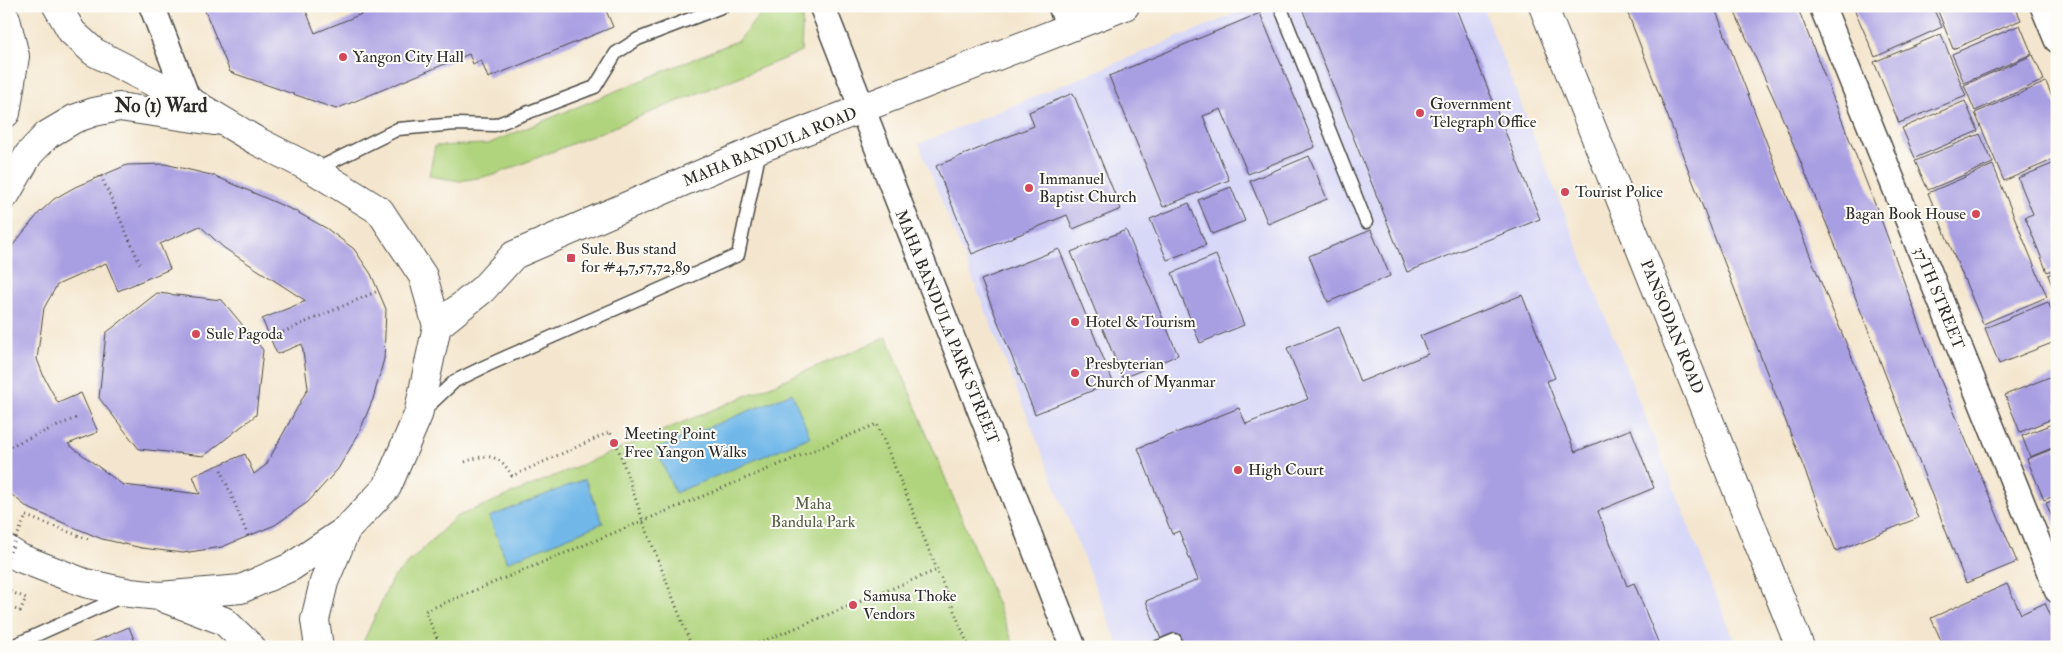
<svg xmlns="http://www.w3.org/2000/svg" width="2063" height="653" font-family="'IM FELL Double Pica',serif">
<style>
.built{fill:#d7d7f8}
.green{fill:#b0d47d;stroke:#6e8054}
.water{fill:#71b8e9;stroke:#4e728a}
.building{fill:#a89ee2;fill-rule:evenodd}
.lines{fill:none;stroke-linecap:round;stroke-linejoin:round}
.lane-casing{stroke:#494743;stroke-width:15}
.street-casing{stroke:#494743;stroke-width:28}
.secondary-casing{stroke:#494743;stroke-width:30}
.primary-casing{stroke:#494743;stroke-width:30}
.path{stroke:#494743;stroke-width:3;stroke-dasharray:1 4;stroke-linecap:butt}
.lane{stroke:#fff;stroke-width:12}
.street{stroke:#fff;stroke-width:25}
.secondary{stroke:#fff;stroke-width:28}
.primary{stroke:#fff;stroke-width:28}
.path-bridge{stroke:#494743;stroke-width:3;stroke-dasharray:1 4;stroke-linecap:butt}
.poi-dot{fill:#d1495b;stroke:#fdfcf7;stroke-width:2}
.labels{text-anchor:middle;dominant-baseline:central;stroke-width:4;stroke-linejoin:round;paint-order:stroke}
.poi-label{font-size:16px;fill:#2b2b2b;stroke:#fdfcf7;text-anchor:start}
.street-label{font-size:16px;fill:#2b2b2b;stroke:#fdfcf7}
.park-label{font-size:16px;fill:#535e44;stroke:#fdfcf7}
.quarter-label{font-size:19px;font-weight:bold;fill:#2b2b2b;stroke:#fdfcf7}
</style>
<rect width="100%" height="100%" fill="#fdfcf7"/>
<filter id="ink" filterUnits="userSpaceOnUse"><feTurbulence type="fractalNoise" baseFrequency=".02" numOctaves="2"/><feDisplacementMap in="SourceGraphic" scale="10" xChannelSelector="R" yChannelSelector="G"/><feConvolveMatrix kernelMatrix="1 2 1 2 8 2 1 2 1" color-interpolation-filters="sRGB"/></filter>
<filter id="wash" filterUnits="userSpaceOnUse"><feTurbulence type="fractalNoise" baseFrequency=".0096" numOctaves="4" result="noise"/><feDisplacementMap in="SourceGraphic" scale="20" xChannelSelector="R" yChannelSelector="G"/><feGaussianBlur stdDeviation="1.12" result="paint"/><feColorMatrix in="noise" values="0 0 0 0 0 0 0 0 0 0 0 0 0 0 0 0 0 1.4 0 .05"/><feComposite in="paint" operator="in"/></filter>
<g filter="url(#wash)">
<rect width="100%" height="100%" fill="#f4e6ce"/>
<!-- built -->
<path class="built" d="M 1254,6 L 1482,6 L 1737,647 L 1119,647 L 919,144 Z"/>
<!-- green -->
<path class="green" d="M 767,6 L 803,7 L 801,52 L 494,175 L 460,181 L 429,176 L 435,146 L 488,144 L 739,40 Z
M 887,337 L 1015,647 L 361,647 L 392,579 L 456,517 Z"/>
<!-- water -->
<path class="water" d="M 792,393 L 810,437 L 675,493 L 656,449 Z
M 585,479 L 603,523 L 507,562 L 489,517 Z"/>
<g id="blocks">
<!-- building -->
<path class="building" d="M 203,6 L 304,6 L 315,33 L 381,6 L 609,6 L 605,8 L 613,27 L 488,78 L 481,60 L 473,64 L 469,54 L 336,109 L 230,72 Z
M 1301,6 L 1455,6 L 1540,219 L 1407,272 Z
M 1625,6 L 1714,6 L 1811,258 L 1918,518 L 1836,551 Z
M 1732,6 L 1797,6 L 1882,222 L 1936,369 L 2017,562 L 1966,583 L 1834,242 L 1779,110 Z
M 1853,6 L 1932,6 L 1942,27 L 1875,57 Z
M 1936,6 L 2015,6 L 2021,20 L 1953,49 Z
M 1260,13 L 1315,147 L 1248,174 L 1221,109 L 1203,116 L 1229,180 L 1163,207 L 1109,76 Z
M 2020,25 L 2032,54 L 1964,83 L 1952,54 Z
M 1941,34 L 1966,96 L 1899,123 L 1874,62 Z
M 2033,55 L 2044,80 L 1975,111 L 1964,85 Z
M 2046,82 L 2057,108 L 2057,158 L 2004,181 L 1975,113 Z
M 1073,93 L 1121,209 L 1073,229 L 1067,215 L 972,254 L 936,166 L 1034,126 L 1029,112 Z
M 1965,101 L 1978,131 L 1915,158 L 1902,128 Z
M 1980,134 L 1993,163 L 1928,190 L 1915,161 Z
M 1309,156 L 1327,199 L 1268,224 L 1250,181 Z
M 2057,162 L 2057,268 L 2047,272 L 2025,217 L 2033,214 L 2018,178 Z
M 165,164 L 215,176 L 295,211 L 326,228 L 354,249 L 371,274 L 386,309 L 384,359 L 373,399 L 358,435 L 338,469 L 308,502 L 275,525 L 222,547 L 183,553 L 142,548 L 102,539 L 28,508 L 6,490 L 6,259 L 13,245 L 39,213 L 54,199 L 75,187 L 127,165 ZM 200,226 L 224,248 L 306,301 L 262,319 L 277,354 L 302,344 L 308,388 L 266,465 L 254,474 L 245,454 L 193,476 L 200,494 L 123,485 L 68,444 L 98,432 L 81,393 L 58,403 L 44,377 L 37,359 L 44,308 L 57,285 L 106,263 L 118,291 L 170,269 L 160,244 Z
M 1993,165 L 2047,297 L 1983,324 L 1928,193 Z
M 1231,187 L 1245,221 L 1212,234 L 1198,200 Z
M 1189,203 L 1206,245 L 1167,260 L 1150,219 Z
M 1126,230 L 1178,355 L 1123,378 L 1071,252 Z
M 1371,230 L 1390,276 L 1328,302 L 1309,256 Z
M 1059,249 L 1113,382 L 1035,414 L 981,280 Z
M 1216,255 L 1244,325 L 1200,343 L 1172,273 Z
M 2057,271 L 2057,298 L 2048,275 Z
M 157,293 L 222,300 L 263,350 L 256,415 L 204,456 L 139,449 L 99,398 L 106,333 Z
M 1522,295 L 1555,378 L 1547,381 L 1575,452 L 1631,429 L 1654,488 L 1598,511 L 1627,586 L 1634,583 L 1660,647 L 1164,647 L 1146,601 L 1198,580 L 1179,531 L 1172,534 L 1138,448 L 1239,408 L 1246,424 L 1308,399 L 1287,348 L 1339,327 L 1360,382 L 1428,354 L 1420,336 Z
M 2048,302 L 2057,323 L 2057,341 L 1999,364 L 1985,328 Z
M 2057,374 L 2057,417 L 2020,432 L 2005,395 Z
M 2057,422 L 2057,446 L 2030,457 L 2022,436 Z
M 2057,447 L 2057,495 L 2044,500 L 2027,459 Z
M 2057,499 L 2057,530 L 2046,503 Z
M 2007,584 L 2021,614 L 2045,603 L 2057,630 L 2057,647 L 1944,647 L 1931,618 Z
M 129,627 L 137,647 L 81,647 Z"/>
</g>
</g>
<g filter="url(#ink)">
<use href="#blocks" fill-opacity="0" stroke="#494743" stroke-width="1"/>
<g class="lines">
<!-- lane casing -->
<g class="lane-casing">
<path id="lane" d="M 1280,6 L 1366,222
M 315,170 L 398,129 L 456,124 L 495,125 L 595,87 L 616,53 L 638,39 L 724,6
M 424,410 L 455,381 L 488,365 L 738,255 L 760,150
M 10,647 L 123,596
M 1158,647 L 1175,640"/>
</g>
<!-- street casing -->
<g class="street-casing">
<path id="street" d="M 152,6 L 188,100
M 822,6 L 1073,647
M 1061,6 L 1069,28
M 1822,6 L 2057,590
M 2043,6 L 2057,40"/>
</g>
<!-- secondary casing -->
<g class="secondary-casing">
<path id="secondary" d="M 1543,6 L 1800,647"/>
</g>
<!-- primary casing -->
<g class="primary-casing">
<path id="primary" d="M 6,19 L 15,56 L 6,113
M 6,194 L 29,154 L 47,135 L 74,119 L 94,112 L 119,107 L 214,121
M 437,326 L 483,289 L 514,255 L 761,148 L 1125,6
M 6,549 L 20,558 L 85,583 L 130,593 L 160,596 L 241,589 L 291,567 L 346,530 L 387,487 L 418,415 L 437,326 L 423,276 L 380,211 L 314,170 L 255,140 L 188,100 L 94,52 L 72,32 L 57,6
M 166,599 L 224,621 L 251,647
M 319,647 L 315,620 L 324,582 L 346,530"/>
</g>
<!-- path -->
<path class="path" d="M 101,176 L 141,266
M 283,332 L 378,291
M 6,448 L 76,418
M 465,462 C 487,453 500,454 512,476 L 610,432 L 618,448 L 643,521 L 692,647
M 221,470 L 248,536
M 26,516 L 88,539
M 6,590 L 26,598 L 20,611 L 6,606
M 441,647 L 425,611 L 877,424 L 969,647
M 749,647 L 937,570"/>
<!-- lane -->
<use href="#lane" class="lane"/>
<!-- street -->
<use href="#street" class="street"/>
<!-- secondary -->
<use href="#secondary" class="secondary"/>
<!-- primary -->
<use href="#primary" class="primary"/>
<!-- path-bridge -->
<path class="path-bridge" d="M 6,561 L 26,516"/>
</g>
</g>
<!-- markers -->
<g class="poi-dot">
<circle cx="343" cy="57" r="5"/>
<circle cx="1420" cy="113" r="5"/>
<circle cx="1029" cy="188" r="5"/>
<circle cx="1565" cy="192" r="5"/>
<circle cx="1976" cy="214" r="5"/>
<rect x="566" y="253" width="10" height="10" rx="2.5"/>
<circle cx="1075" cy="322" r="5"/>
<circle cx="196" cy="334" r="5"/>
<circle cx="1075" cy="373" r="5"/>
<circle cx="614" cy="443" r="5"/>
<circle cx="1238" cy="470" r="5"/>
<circle cx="853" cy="605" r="5"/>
</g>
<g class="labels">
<!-- poi labels -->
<g class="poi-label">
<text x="353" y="57">Yangon City Hall</text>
<text x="1430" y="104">Government<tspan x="1430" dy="18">Telegraph Office</tspan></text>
<text x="1039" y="179">Immanuel<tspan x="1039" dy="18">Baptist Church</tspan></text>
<text x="1575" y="192">Tourist Police</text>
<text x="1966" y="214" text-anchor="end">Bagan Book House</text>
<text x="581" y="249">Sule. Bus stand<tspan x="581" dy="18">for #4,7,57,72,89</tspan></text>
<text x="1085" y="322">Hotel &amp; Tourism</text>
<text x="206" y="334">Sule Pagoda</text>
<text x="1085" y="364">Presbyterian<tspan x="1085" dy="18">Church of Myanmar</tspan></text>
<text x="624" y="434">Meeting Point<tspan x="624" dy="18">Free Yangon Walks</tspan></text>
<text x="1248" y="470">High Court</text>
<text x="863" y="596">Samusa Thoke<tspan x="863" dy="18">Vendors</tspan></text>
</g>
<!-- street labels -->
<g class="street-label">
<text transform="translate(770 147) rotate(-22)">MAHA BANDULA ROAD</text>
<text transform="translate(1939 298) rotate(68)">37TH STREET</text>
<text transform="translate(947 327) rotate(68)">MAHA BANDULA PARK STREET</text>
<text transform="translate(1672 327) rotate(68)">PANSODAN ROAD</text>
</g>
<!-- park labels -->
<g class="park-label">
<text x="813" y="504">Maha<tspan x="813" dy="18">Bandula Park</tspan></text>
</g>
<!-- quarter labels -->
<g class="quarter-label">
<text x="161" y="106">No (1) Ward</text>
</g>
</g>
<!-- margin -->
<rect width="2063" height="653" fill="none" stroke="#fdfcf7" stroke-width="25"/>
</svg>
